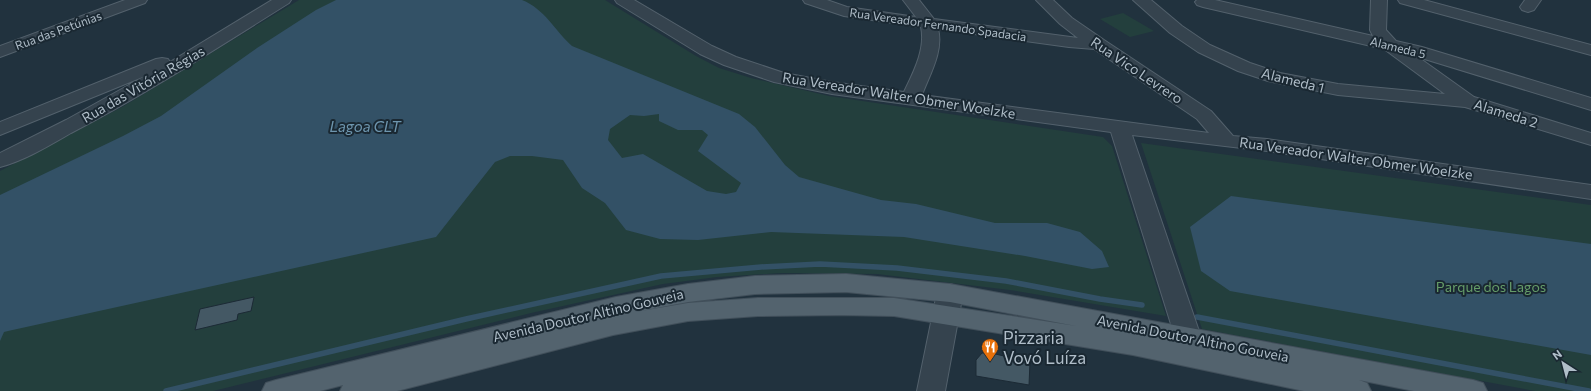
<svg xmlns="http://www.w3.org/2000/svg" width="1591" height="391" font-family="Commissioner,sans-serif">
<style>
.green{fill:#233f3d}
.water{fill:#335166;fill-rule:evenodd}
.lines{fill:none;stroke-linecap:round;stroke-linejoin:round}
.stream{stroke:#335166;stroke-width:5.5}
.building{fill:#445864;stroke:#1c2a35}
.minor-casing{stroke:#53616c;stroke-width:2}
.major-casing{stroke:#414f5a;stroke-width:2}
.minor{fill:#35434e;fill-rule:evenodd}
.major{fill:#53636e;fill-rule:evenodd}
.labels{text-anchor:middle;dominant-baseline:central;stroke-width:4;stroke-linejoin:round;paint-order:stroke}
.far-street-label{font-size:12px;fill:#b0bec9;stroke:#1a2832}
.street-label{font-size:14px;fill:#b0bec9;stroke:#1a2832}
.park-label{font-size:14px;fill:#659c69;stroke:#1a2832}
.water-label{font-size:15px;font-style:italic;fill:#6e96af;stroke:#1a2832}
.near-poi-label{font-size:17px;fill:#b0bec9;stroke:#1a2832;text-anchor:start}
</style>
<rect width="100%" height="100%" fill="#21323e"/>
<!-- green -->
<path class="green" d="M 299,0 L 605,0 L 696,56 L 719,68 L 751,78 L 829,96 L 1103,137 L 1112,146 L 1166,316 L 1010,290 L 877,274 L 782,273 L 717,277 L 663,284 L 531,313 L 213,391 L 0,391 L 0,171 L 124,106 Z
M 1123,13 L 1154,31 L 1130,37 L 1100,19 Z
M 1141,143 L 1591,205 L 1591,391 L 1535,391 L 1202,329 Z"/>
<!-- water -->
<path class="water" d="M 336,0 L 522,0 C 545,9 555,31 572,46 L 739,114 L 755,127 L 785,165 L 799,177 L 881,200 L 916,204 L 995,223 L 1047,223 L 1080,232 L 1102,251 L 1109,267 L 1092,269 L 1025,256 L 904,237 L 771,232 L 698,240 L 660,239 L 626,230 L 605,203 L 582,188 L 563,160 L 532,156 L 510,156 L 495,162 L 436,237 L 8,331 L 4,332 L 0,341 L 0,195 L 123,136 L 161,116 L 257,48 L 316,10 ZM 659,114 L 659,121 L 678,130 L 702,130 L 708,135 L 698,151 L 741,183 L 736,192 L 726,194 L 707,191 L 643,154 L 622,158 L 608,140 L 610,129 L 630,115 L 644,116 Z
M 1231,196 L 1591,244 L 1591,355 L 1230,291 L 1201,271 L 1190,227 Z"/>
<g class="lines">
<!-- stream -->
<path class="stream" d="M 1197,317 L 1589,391
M 166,391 L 466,319 L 661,276 L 761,267 L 820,264 L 897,268 L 1006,281 L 1100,299 L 1142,305"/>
</g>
<!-- building -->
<path class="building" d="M 254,297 L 251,311 L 238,314 L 237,320 L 195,330 L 200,309 Z
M 982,353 L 991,353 L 1030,362 L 1029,385 L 976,376 L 976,360 Z"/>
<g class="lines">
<!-- minor casing -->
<g class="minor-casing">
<path id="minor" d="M 125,0 L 147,0 L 145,3 L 0,57 L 0,46 Z
M 272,0 L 291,0 L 289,3 C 217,48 146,94 71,133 C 50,145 24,161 0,167 L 0,153 L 66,120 L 145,76 L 0,135 L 0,122 L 156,59 L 162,58 L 168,59 L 170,62 Z
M 615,0 L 634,0 L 712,46 L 736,57 L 784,73 L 832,82 L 904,92 C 913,73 926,49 921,27 L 844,16 L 805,3 L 803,0 L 827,0 L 847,7 L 916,17 L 903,0 L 919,0 L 934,19 L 1078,38 L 1060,24 L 1036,0 L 1053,0 L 1072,18 L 1104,40 L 1211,111 L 1233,136 L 1267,139 L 1591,185 L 1591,199 L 1267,151 L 1132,135 L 1201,337 L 1195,351 L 1174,357 L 1164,354 L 1161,347 L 1164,340 L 1175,337 L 1111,132 L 832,94 L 774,82 L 724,65 L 700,54 L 617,3 ZM 938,29 L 1069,47 L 1094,49 L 1197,119 L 1209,133 L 922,95 C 929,76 944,51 938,29 Z
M 1133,0 L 1151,0 L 1182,26 L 1210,45 L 1250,63 L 1280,73 L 1338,84 L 1445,94 L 1384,49 L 1203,7 L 1197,5 L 1195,2 L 1197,0 L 1215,0 L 1373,36 L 1370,30 L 1371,0 L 1387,0 L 1386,30 L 1396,41 L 1422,47 L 1591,98 L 1591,110 L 1418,57 L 1474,97 L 1591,133 L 1591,145 L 1465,107 L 1338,95 L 1268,81 L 1238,71 L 1198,52 L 1170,33 Z
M 1398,0 L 1424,0 L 1591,45 L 1591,55 L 1400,3 Z
M 1525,0 L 1541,0 L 1534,10 L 1528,12 L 1522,10 L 1520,7 Z
M 950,284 L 959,287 L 963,293 L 945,391 L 917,391 L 937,293 L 941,287 Z"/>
</g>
<!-- major casing -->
<g class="major-casing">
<path id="major" d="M 846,274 L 950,284 L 1473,380 L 1483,383 L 1487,391 L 1414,391 L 1359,380 L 1367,383 L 1371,391 L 1304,391 L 1133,355 L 894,316 L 841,315 L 758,316 L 688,321 L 613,335 L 397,391 L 340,391 L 343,385 L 320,391 L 262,391 L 266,383 L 276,380 L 616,297 L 688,284 L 755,276 ZM 846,292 L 950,302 L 1076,326 L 894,298 L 758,298 L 688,303 L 635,312 L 688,302 L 755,294 Z"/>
</g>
<!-- minor -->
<use href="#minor" class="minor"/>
<!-- major -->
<use href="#major" class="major"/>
</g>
<!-- icons -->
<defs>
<g id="restaurant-pin" transform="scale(0.9)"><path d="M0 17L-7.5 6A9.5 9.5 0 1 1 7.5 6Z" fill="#e8710a" stroke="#1a2832"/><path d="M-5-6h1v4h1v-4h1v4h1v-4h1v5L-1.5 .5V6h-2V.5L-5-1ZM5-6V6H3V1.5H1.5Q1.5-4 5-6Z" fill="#fff"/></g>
</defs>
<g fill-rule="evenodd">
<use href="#restaurant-pin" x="990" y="347"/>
</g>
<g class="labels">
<!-- far-street labels -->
<g class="far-street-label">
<text transform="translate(938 24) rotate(8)">Rua Vereador Fernando Spadacia</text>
<text transform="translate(58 30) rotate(-20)">Rua das Petúnias</text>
<text transform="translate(1398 47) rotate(14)">Alameda 5</text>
</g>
<!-- street labels -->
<g class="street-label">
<text transform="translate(1137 70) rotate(34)">Rua Vico Levrero</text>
<text transform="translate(1293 80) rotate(14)">Alameda 1</text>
<text transform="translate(143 84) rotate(-30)">Rua das Vitória Régias</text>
<text transform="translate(899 95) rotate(9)">Rua Vereador Walter Obmer Woelzke</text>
<text transform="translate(1506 113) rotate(17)">Alameda 2</text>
<text transform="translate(1356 158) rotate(8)">Rua Vereador Walter Obmer Woelzke</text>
<text transform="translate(588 315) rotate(-13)">Avenida Doutor Altino Gouveia</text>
<text transform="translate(1193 338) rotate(11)">Avenida Doutor Altino Gouveia</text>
</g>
<!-- park labels -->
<g class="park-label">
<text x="1491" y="286">Parque dos Lagos</text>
</g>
<!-- water labels -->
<g class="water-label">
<text x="365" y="126">Lagoa CLT</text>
</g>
<!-- near-poi labels -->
<g class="near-poi-label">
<text x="1003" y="337">Pizzaria<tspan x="1003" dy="20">Vovó Luíza</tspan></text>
</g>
</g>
<!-- north arrow -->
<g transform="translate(1563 363) rotate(324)" stroke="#1a2832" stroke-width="3" paint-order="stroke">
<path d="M0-3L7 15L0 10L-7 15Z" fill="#b0bec9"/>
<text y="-6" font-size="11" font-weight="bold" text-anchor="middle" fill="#b0bec9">N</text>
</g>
</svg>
